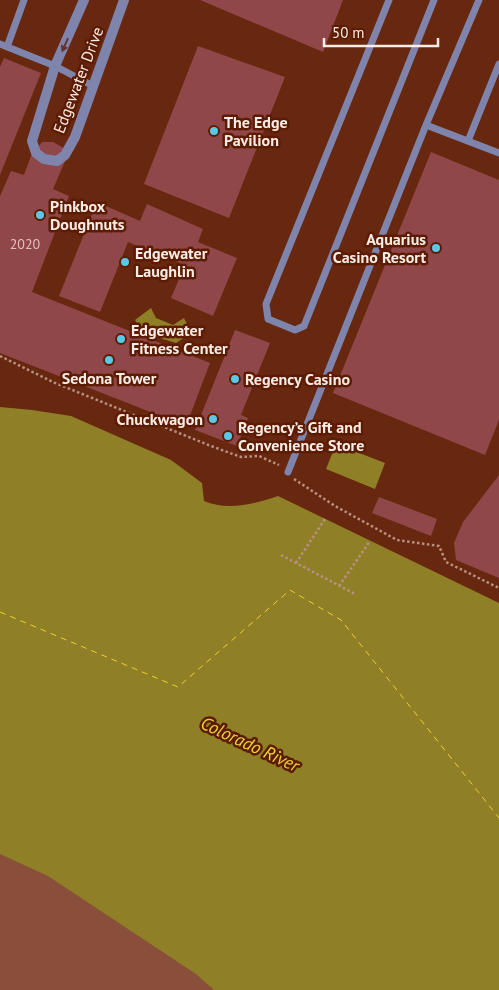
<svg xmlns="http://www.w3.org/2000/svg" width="499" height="990" font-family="'PT Sans',sans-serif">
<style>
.green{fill:#894f3b}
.water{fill:#8f8027}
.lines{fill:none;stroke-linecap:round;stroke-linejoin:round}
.ferry{stroke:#ebd233;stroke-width:1;stroke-dasharray:6 5;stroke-linecap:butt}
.building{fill:#904749}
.path{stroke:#b89182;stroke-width:2.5;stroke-dasharray:2.5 2.5;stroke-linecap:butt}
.service{stroke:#7f84ac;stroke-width:7}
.minor{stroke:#7f84ac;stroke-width:10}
.oneway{fill:#65362d}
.poi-dot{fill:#5bc8e7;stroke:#5c1c03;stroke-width:2}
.labels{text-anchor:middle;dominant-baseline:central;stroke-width:5;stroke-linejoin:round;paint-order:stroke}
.number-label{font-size:14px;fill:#e2c3bf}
.street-label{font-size:16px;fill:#fdece6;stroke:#5c1c03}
.poi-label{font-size:16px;font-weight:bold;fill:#fdece6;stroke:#5c1c03;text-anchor:start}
.water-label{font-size:18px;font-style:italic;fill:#ebd233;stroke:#5c1c03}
</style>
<rect width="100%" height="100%" fill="#68270f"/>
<!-- green -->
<path class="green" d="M 0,803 L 423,990 L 0,990 Z"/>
<!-- water -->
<path class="water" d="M 151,308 L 156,318 L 173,325 L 184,318 L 191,333 L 176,343 L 143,333 L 135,320 Z
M 0,407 L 32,410 L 71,416 L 171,460 L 202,483 L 204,501 C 227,511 255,504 278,496 L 499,603 L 499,990 L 214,990 L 196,974 L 48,876 L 0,854 Z
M 336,444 L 385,463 L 375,489 L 326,469 Z"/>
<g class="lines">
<!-- ferry -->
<path class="ferry" d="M 0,612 L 178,687 L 290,590 L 341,620 L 499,818"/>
</g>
<!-- building -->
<path class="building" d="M 200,0 L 343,0 L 323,52 Z
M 198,46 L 285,77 L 229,218 L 144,184 Z
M 4,58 L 41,73 L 0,175 L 0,67 Z
M 42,142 L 53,142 L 64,148 L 66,159 L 53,189 L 69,196 L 32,292 L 210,363 L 186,426 L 0,353 L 0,196 L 11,171 L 24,175 L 31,156 Z
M 431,152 L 499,180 L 499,420 L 485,455 L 333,393 Z
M 97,202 L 140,221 L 147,204 L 203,229 L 198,242 L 237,258 L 213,316 L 171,298 L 185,265 L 128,242 L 100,312 L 59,296 Z
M 235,330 L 270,343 L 241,415 L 248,418 L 237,446 L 195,430 Z
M 499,475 L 499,578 L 456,560 L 454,543 L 463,522 Z
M 379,497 L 437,519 L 431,536 L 372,513 Z"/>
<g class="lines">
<!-- path -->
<path class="path" d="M 0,356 L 55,383 L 211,446 L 241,457 L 259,456 L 279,465
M 294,479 L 335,506 L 397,540 L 439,546 L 446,562 L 499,588
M 281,555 L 355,594
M 296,563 L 325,519
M 339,586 L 370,541"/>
<!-- service -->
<path class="service" d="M 389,0 L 266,304 L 268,319 L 295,330 L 304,326 L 434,0
M 0,44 L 55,66 L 93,86
M 7,47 L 24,0
M 426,125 L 499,153
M 468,141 L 499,64
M 288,472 L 426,125 L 479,0"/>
<!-- minor -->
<path class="minor" d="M 84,0 L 55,66 L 32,141 L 36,153 L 44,159 L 57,161 L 65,155 L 75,137 L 124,0"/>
</g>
<!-- one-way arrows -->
<defs><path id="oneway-solid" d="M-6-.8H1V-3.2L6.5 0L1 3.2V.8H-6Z" transform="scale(1.25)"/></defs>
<use class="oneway" href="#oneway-solid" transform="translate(65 45) rotate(114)"/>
<!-- markers -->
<g class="poi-dot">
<circle cx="214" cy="131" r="5"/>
<circle cx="40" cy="215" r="5"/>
<circle cx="436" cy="248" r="5"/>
<circle cx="125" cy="262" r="5"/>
<circle cx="121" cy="339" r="5"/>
<circle cx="109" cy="360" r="5"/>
<circle cx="235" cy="379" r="5"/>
<circle cx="213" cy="419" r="5"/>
<circle cx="228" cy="436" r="5"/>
</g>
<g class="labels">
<!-- number labels -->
<g class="number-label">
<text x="25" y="244">2020</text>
</g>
<!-- street labels -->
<g class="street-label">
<text transform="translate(78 80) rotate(-69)">Edgewater Drive</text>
</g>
<!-- poi labels -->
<g class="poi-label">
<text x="224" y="122">The Edge<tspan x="224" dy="18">Pavilion</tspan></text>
<text x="50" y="206">Pinkbox<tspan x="50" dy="18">Doughnuts</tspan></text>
<text x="426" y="239" text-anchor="end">Aquarius<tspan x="426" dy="18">Casino Resort</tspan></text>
<text x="135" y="253">Edgewater<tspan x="135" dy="18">Laughlin</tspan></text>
<text x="131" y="330">Edgewater<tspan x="131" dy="18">Fitness Center</tspan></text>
<text x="109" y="378" text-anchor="middle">Sedona Tower</text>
<text x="245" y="379">Regency Casino</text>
<text x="203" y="419" text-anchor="end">Chuckwagon</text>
<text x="238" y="427">Regency’s Gift and<tspan x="238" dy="18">Convenience Store</tspan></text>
</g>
<!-- water labels -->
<g class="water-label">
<text transform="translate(250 744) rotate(25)">Colorado River</text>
</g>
</g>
<!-- scale -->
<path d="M324 38v8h114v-8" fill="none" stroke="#fdece6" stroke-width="2.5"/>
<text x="332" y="38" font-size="15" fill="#fdece6" stroke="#5c1c03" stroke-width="4" paint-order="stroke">50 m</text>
</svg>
